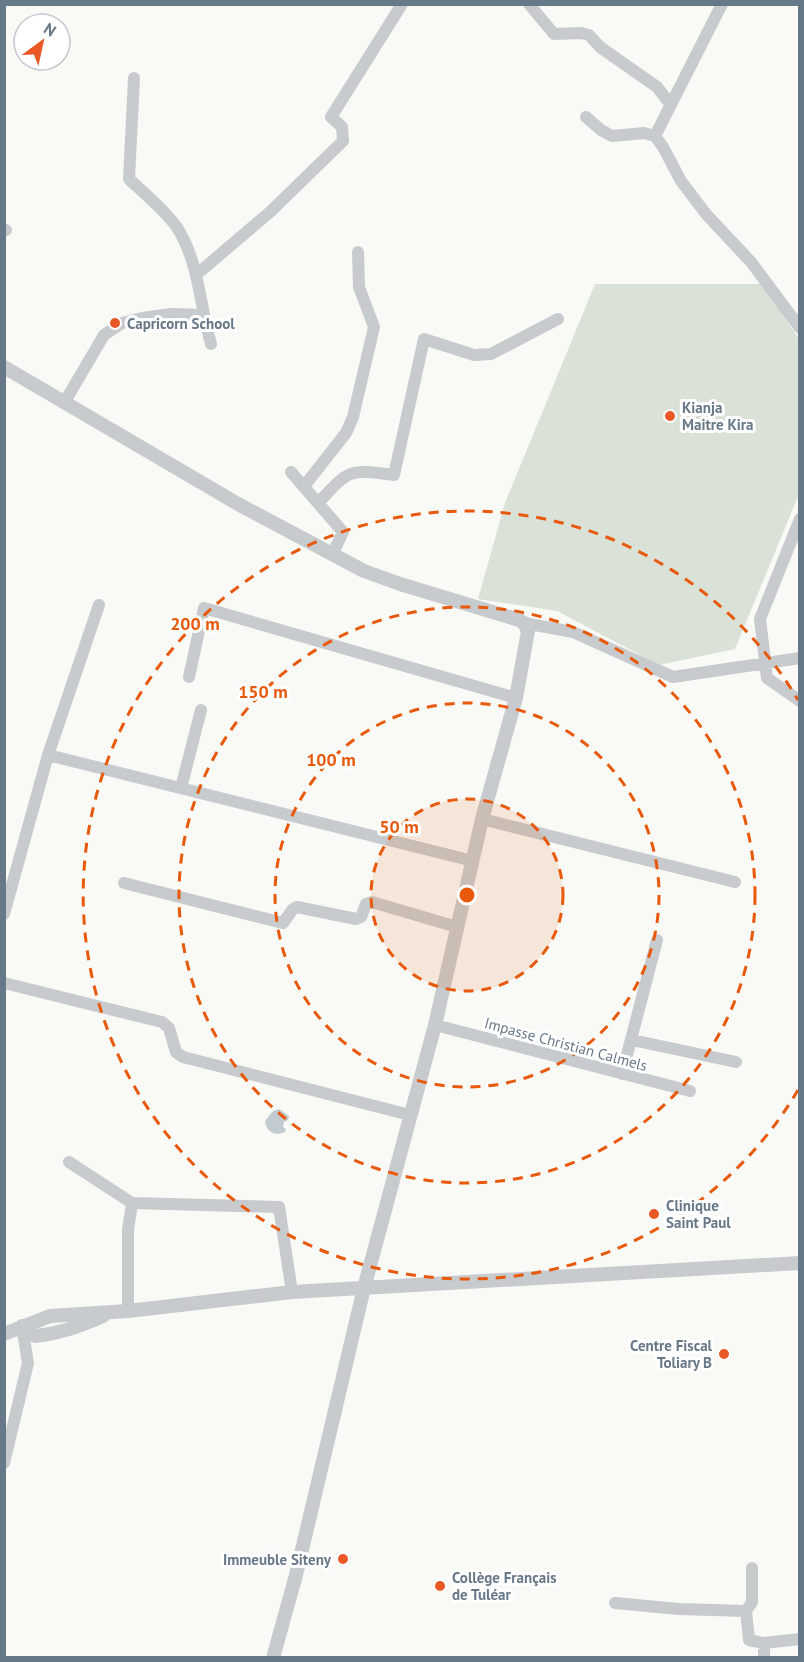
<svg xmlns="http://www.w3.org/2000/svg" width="804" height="1662" font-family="'PT Sans',sans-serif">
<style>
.green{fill:#dae1d7}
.water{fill:#c1cbd0}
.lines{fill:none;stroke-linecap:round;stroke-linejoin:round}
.minor{stroke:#c7cbce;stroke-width:12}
.tertiary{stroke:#c7cbce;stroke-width:14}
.ring{fill:none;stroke:#e8590c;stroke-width:3;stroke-dasharray:10 8}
.poi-dot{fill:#ea5925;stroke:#fff;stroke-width:2}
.labels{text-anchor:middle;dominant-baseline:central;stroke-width:6;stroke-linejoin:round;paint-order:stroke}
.poi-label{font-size:15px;font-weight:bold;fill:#677888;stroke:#fff;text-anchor:start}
.street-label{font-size:15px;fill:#677888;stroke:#fff}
.centre{fill:#e8590c;stroke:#fff;stroke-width:3}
.ring-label{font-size:18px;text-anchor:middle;font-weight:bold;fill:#e8590c;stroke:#fff;stroke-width:6;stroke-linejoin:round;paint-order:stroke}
</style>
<rect width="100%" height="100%" fill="#f9f9f6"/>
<!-- green -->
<path class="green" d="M 595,284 L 763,284 L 799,339 L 799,494 L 735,649 L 659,665 L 557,611 L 478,599 L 505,503 Z"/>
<!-- water -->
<path class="water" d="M 279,1109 L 289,1116 L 288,1120 L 284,1122 L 283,1127 L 286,1129 L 285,1132 C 274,1137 266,1131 265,1121 L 273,1111 Z"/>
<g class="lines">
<!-- minor -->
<path class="minor" d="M 529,4 L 554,34 L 581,33 L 589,35 L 600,47 L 657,87 L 671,105
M 134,78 L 129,179 C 144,193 167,212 178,229 C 199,263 200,306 211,344
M 586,117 L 601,130 L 612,136 L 644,133 L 655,136 L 663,147 L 681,181 L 706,214 L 751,262 L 800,328
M 655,136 L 722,4
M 4,229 L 6,230
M 196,275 L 270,212 L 343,141 L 342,127 L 331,117 L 402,4
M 64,403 L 104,335 L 122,323 L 142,318 L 171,314 L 203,315
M 291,472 L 343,532 L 333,553
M 305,485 L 346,433 L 353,417 L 374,327 L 359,287 L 358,252
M 319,502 C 350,469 348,469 394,475 L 424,339 L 474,355 L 491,354 L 558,319
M 800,519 L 760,619 L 767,678 L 800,701
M 524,623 L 573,632 L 673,677 L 800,658
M 189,677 L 204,608 L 516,698
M 48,755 L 473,861
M 181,788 L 201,710
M 482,819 L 735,882
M 124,883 L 283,923 L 293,909 L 297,907 L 356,919 L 361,917 L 366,904 L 372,902 L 457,927
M 4,914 L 48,755 L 99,605
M 4,983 L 162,1022 L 169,1028 L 176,1052 L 183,1057 L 410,1115
M 435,1025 L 690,1091
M 632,1040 L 736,1062
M 622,1074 L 657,940
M 69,1162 L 132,1203 L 279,1207 L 292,1292
M 128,1311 L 128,1230 L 132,1203
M 4,1463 L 28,1363 L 22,1326
M 752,1568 L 752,1602 L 746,1611 L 749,1640 L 764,1643 L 800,1639
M 615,1603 L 679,1609 L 746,1611
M 764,1643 L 764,1658"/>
<!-- tertiary -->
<path class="tertiary" d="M 4,367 L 238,504 L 364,571 L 400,584 L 519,620 L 524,623 L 528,631 L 516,698 L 482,819 L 435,1025 L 364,1288 L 296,1575 L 273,1658
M 22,1326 L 35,1336 C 59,1334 81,1326 103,1316
M 4,1334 L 50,1316 L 128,1311 L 292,1292 L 800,1263"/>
</g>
<!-- distance rings -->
<circle cx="467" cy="895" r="96" fill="#e8590c" fill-opacity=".12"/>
<g class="ring">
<circle cx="467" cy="895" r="96"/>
<circle cx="467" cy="895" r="192"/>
<circle cx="467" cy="895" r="288"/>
<path d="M798 1090A384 384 0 1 1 798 700"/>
</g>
<!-- markers -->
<g class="poi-dot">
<circle cx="115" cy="323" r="6"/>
<circle cx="670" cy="416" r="6"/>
<circle cx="654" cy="1214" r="6"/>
<circle cx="724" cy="1354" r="6"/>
<circle cx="343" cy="1559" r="6"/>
<circle cx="440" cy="1586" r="6"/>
</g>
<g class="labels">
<!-- poi labels -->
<g class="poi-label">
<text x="127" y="323">Capricorn School</text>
<text x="682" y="407">Kianja<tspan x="682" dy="17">Maitre Kira</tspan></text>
<text x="666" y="1205">Clinique<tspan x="666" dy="17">Saint Paul</tspan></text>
<text x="712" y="1345" text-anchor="end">Centre Fiscal<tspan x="712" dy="17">Toliary B</tspan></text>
<text x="331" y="1559" text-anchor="end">Immeuble Siteny</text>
<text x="452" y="1577">Collège Français<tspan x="452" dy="17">de Tuléar</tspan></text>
</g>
<!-- street labels -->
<g class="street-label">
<text transform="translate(566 1044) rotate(15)">Impasse Christian Calmels</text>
</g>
</g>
<circle cx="467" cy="895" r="9" class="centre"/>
<g class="ring-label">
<text x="195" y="630">200 m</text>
<text x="263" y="698">150 m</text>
<text x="331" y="766">100 m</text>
<text x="399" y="833">50 m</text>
</g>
<!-- border -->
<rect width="804" height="1662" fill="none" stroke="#677888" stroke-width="12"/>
<!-- north arrow -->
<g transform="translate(42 42) rotate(33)"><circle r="28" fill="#ffffff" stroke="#c2c9cf" stroke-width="1.5"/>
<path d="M0-4.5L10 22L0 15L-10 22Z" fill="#ea5925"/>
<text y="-9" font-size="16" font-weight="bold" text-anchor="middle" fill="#677888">N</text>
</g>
</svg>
